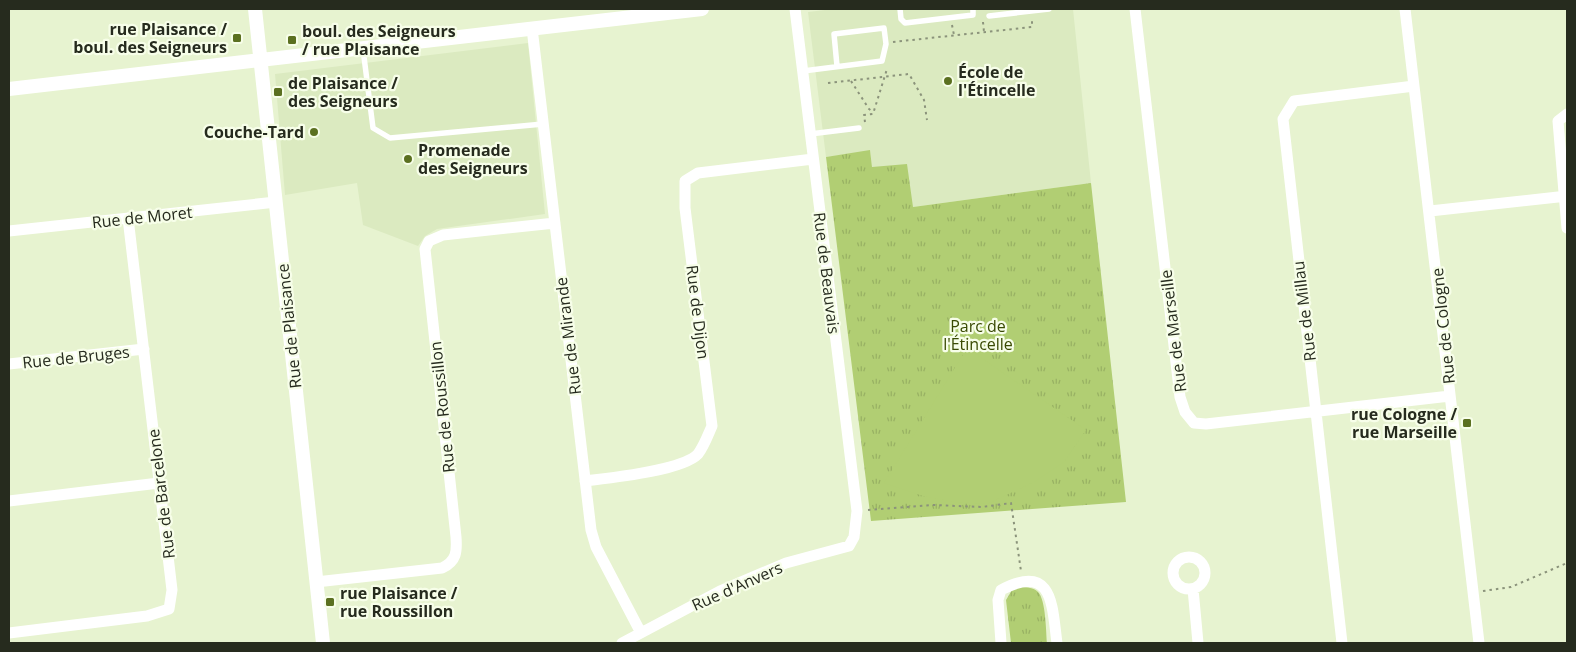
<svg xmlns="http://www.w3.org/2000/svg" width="1576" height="652" font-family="'Open Sans',sans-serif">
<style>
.built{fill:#dbeac0}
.grass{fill:url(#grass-tufts)}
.pitch{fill:#b1ce73}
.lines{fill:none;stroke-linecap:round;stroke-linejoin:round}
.path{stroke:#8b937b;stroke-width:2;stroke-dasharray:2.5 4;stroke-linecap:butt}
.service{stroke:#fff;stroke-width:5.5}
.minor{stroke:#fff;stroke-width:11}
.tertiary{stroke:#fff;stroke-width:14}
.poi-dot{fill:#5b7020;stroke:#f7fee9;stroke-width:2}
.labels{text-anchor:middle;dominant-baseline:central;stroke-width:4.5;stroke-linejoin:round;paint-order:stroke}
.poi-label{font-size:16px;font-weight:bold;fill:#262b1e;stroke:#f7fee9;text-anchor:start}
.street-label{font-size:16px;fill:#262b1e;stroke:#f7fee9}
.park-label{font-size:16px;fill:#394a03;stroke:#f7fee9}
</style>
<defs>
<pattern id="grass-tufts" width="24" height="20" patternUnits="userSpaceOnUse" patternTransform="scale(1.25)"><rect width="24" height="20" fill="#b1ce73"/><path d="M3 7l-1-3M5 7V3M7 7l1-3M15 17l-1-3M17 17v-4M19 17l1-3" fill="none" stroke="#98b163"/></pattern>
</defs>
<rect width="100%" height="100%" fill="#e7f3d0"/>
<!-- built -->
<path class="built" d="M 833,9 L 1073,9 L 1091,183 L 913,207 L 872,167 L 870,151 L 826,157 L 808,12 Z
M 528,43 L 545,214 L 437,229 L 425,236 L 418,246 L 363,225 L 357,183 L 285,195 L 275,74 Z"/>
<!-- grass -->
<path class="grass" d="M 870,150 L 872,167 L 907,164 L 913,207 L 1091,183 L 1126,502 L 871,521 L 826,157 Z
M 1019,587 C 1025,587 1033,587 1038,592 C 1046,600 1046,632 1047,643 L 1011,643 L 1006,600 L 1012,590 Z"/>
<!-- pitch -->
<path class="pitch" d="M 967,348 L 1086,430 L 1064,462 L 1034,482 L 987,504 L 955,502 L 923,496 L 884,483 Z"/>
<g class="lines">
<!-- path -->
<path class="path" d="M 983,22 L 984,32
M 952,25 L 954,35
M 893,42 L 1032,27 L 1032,19
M 851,81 L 869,109 L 873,112
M 828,83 L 909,74 L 924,100 L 927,120
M 865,122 L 864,115 L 873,114 L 887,69
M 868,510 L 933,505 L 982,507 L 1011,503 L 1021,571
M 1483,591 L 1511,587 L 1567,563"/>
<!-- service -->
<path class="service" d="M 900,9 L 901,19 L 905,23 L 973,15 L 973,9
M 989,16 L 1049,9
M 363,49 L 373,128 L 390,138 L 543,124
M 803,71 L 882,61 L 886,44 L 884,28 L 834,34 L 837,66
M 810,134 L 859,128"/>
<!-- minor -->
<path class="minor" d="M 1135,9 L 1180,397 L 1185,412 L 1194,423 L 1206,424 L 1450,396
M 1405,9 L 1479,643
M 532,28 L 591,530 L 596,547 L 641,633
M 1567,114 L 1558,121 L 1567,228
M 1430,211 L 1567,196
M 9,231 L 276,202
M 9,364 L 144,349
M 585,481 C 609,478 682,471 698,454 C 704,446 708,435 712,426 L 685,208 L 685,181 L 698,173 L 813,159
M 9,501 L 159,483
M1173 573a16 16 0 1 1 32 0a16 16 0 1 1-32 0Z
M 316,582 L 442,568 C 457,561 457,551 456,537 L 425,249 L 429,241 L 443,235 L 555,223
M 1193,589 L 1198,643
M 9,633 L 147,616 L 169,609 L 172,590 L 128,218
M 622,643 L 720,591 L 786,563 L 849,546 L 854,537 L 857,511 L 795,9
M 1001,643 L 998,600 L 1001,590 C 1054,562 1052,607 1057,643
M 1342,643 L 1283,119 L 1294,101 L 1414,86"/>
<!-- tertiary -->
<path class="tertiary" d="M 255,9 L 323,643
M 9,89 L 702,9"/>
</g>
<!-- markers -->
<g class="poi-dot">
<rect x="232" y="33" width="10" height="10" rx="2.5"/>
<rect x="287" y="35" width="10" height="10" rx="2.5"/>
<circle cx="948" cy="81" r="5"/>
<rect x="273" y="87" width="10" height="10" rx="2.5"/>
<circle cx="314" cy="132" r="5"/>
<circle cx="408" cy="159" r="5"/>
<rect x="1462" y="418" width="10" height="10" rx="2.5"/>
<rect x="325" y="597" width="10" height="10" rx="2.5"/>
</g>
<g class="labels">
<!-- poi labels -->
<g class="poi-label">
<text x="227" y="29" text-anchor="end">rue Plaisance /<tspan x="227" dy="18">boul. des Seigneurs</tspan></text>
<text x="302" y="31">boul. des Seigneurs<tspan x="302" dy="18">/ rue Plaisance</tspan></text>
<text x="958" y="72">École de<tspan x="958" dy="18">l'Étincelle</tspan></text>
<text x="288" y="83">de Plaisance /<tspan x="288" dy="18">des Seigneurs</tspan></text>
<text x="304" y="132" text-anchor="end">Couche-Tard</text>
<text x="418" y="150">Promenade<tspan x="418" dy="18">des Seigneurs</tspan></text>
<text x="1457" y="414" text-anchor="end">rue Cologne /<tspan x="1457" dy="18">rue Marseille</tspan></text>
<text x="340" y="593">rue Plaisance /<tspan x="340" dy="18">rue Roussillon</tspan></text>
</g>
<!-- street labels -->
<g class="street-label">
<text transform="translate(142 217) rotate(-6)">Rue de Moret</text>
<text transform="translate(827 273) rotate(83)">Rue de Beauvais</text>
<text transform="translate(1304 311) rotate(-97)">Rue de Millau</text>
<text transform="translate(698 312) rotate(83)">Rue de Dijon</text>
<text transform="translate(289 326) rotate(-96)">Rue de Plaisance</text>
<text transform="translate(1443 326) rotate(-96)">Rue de Cologne</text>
<text transform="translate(1173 331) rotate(-97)">Rue de Marseille</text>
<text transform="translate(568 336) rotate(-97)">Rue de Mirande</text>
<text transform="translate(76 357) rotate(-6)">Rue de Bruges</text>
<text transform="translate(442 407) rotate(-96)">Rue de Roussillon</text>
<text transform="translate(161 494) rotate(-97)">Rue de Barcelone</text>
<text transform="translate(737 586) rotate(-24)">Rue d'Anvers</text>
</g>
<!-- park labels -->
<g class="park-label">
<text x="978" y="326">Parc de<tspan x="978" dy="18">l'Étincelle</tspan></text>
</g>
</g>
<!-- border -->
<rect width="1576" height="652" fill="none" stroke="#262b1e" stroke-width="20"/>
</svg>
